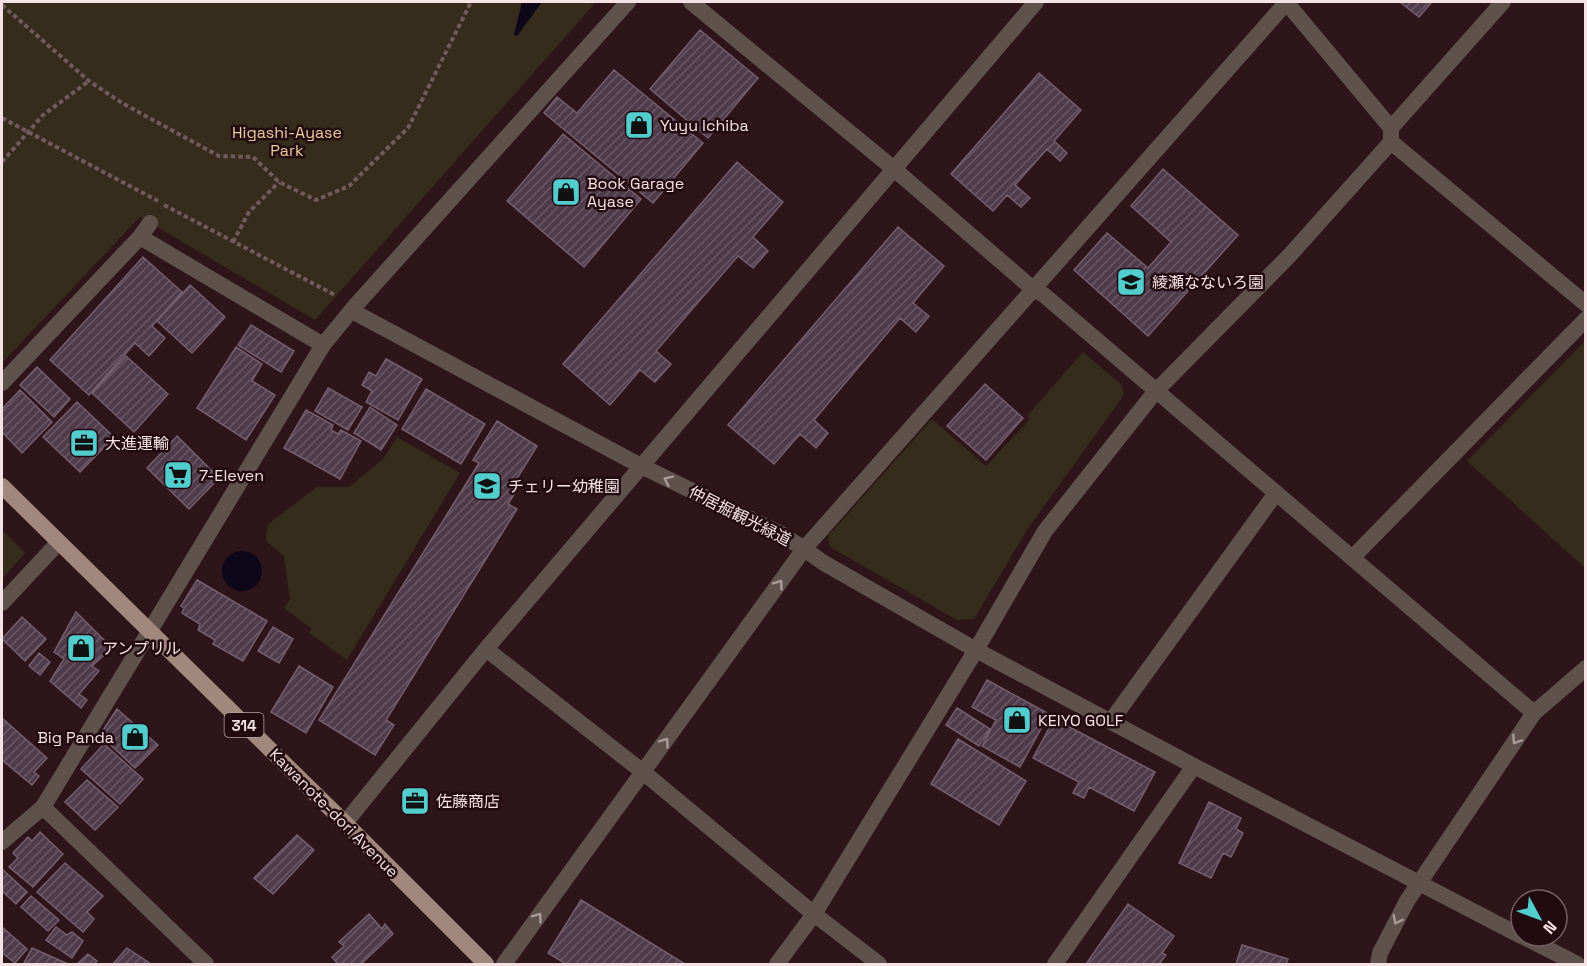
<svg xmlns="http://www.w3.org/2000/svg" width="1587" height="966" font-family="'Space Grotesk','Noto Sans JP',sans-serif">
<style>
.green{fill:#352c1c}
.water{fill:#0e0619}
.building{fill:url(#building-hatch);stroke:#755e70;stroke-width:1.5}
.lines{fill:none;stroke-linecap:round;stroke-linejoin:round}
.path{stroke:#705a5d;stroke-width:4;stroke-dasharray:4.5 3;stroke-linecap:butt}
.minor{stroke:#5f524d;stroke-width:16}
.primary{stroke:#a1877c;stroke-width:16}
.oneway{stroke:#aa9a98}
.labels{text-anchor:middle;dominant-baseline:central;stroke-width:5;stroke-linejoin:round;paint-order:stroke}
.shield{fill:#220b10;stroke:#b5a2a4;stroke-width:1.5}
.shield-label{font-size:15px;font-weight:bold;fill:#f4e2e4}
.poi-label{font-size:16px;fill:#f4e2e4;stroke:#220b10;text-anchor:start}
.park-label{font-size:16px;fill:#ebcd9d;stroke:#220b10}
.street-label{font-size:16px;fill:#f4e2e4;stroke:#220b10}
</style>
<defs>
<pattern id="building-hatch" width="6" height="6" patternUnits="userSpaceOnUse" patternTransform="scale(1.5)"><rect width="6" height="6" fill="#503b4b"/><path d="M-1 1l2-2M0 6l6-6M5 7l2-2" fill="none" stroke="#6a5765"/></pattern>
</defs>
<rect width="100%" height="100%" fill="#2d1519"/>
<!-- green -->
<path class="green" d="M 2,2 L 596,2 L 315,320 L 140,217 L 2,363 Z
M 1585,341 L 1585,568 L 1467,461 Z
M 1083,352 L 1122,385 L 1124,395 L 1027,530 L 974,619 L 957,620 L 830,547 L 828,536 L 932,419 L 986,466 L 1030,419 L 1027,416 Z
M 397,437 L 460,473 L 347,660 L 309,633 L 312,629 L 284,608 L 290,599 L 284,556 L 266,541 L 268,524 L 317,487 L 349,487 L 383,459 Z
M 2,530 L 25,553 L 2,579 Z"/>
<!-- water -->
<path class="water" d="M 522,2 L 542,2 L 517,36 L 514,35 Z
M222 571a20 20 0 1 1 40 0a20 20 0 1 1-40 0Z"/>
<!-- building -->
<path class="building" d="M 1400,2 L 1432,2 L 1419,17 Z
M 700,30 L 758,78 L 708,138 L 650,89 Z
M 614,70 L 703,143 L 653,203 L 544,113 L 557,97 L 577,113 Z
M 1039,73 L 1081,110 L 1054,141 L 1067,153 L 1060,161 L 1047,149 L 1015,185 L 1030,198 L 1021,207 L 1007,195 L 993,211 L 951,174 Z
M 563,134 L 641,199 L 584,267 L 507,201 Z
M 737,162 L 783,202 L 753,237 L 768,251 L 753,268 L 738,256 L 656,351 L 671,364 L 655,382 L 640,370 L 610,405 L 563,364 Z
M 1163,169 L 1238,235 L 1148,336 L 1074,270 L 1107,233 L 1148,268 L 1171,242 L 1131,206 Z
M 898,227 L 944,266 L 913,303 L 929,316 L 916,332 L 900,318 L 814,420 L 828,433 L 816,448 L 800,434 L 774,464 L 728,425 Z
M 143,257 L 182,292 L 152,326 L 165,338 L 149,356 L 135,343 L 89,395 L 50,360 Z
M 190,285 L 225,317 L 192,353 L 157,321 Z
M 251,325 L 294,351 L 281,372 L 238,345 Z
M 236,347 L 262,364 L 252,381 L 275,395 L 246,440 L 197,408 Z
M 126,356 L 168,394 L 134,432 L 92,393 Z
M 386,359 L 422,379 L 398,420 L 366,402 L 372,391 L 362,385 L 369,372 L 376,376 Z
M 37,367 L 70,399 L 54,417 L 20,385 Z
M 985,384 L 1023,418 L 986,460 L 947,426 Z
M 328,388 L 362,407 L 348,430 L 315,411 Z
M 426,389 L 485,424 L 461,464 L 402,429 Z
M 20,390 L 52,422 L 22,453 L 2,432 L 2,409 Z
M 77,402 L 114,437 L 80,472 L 43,437 Z
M 370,407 L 397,425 L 381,450 L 354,433 Z
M 306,410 L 333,425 L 331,430 L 338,434 L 341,430 L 361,441 L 340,479 L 284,448 Z
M 497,421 L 537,446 L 513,485 L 518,488 L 508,504 L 517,509 L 386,720 L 394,725 L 375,755 L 319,720 L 479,463 L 473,460 Z
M 177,436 L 219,478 L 189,509 L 147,468 Z
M 197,580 L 267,621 L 243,661 L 213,644 L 215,640 L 198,630 L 200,624 L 182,613 L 184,608 L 181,606 Z
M 76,612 L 112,648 L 92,666 L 99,671 L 79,694 L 87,700 L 81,708 L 50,681 L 64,659 L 54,652 Z
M 22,617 L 46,639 L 25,661 L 2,639 Z
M 273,627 L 293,639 L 279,663 L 258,651 Z
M 39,653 L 50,662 L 40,675 L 29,666 Z
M 299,666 L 333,687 L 306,733 L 271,712 Z
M 987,680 L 1049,714 L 1020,767 L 982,746 L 996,720 L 972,707 Z
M 957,708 L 990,729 L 979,746 L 946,725 Z
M 117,709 L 158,745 L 135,768 L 100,735 Z
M 2,718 L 47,758 L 34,772 L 39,776 L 32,785 L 2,760 Z
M 1054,719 L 1155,772 L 1134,811 L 1089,787 L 1084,798 L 1073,793 L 1079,782 L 1033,758 Z
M 958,739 L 1026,781 L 999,825 L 931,784 Z
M 104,744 L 143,779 L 120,804 L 81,769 Z
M 87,780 L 118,807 L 95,830 L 65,802 Z
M 1209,802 L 1241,818 L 1236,829 L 1243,833 L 1231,857 L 1223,853 L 1211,878 L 1179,863 Z
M 40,832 L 63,854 L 33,887 L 9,867 L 18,858 L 13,853 L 28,837 L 32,841 Z
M 297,835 L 314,850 L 273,894 L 254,878 Z
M 65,863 L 103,896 L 87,912 L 94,919 L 83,932 L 37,892 Z
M 2,869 L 27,892 L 16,904 L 2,891 Z
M 31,896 L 59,920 L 48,931 L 21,907 Z
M 581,900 L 685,964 L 566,964 L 548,953 Z
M 1128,904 L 1174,936 L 1162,953 L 1166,955 L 1159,964 L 1086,964 Z
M 369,914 L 382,929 L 385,924 L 393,934 L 361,964 L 338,964 L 332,957 L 344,946 L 339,942 Z
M 2,927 L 27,949 L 15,963 L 2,953 Z
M 56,927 L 67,935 L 72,932 L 83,941 L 72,958 L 46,940 Z
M 1242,945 L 1288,959 L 1286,964 L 1236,964 Z
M 32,948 L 68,964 L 27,964 L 24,963 Z
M 127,948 L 151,964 L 113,964 Z
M 88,954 L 97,961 L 94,964 L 78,963 Z"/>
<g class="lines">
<!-- path -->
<path class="path" d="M 2,5 L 89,81 L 122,103 L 219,156 L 253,157 L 279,182 L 316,200 L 349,186 L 408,128 L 471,2
M 2,118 L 158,201
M 2,162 L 43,115 L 89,81
M 164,205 L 335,295
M 233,242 L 249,212 L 279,182"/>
<!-- minor -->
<path class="minor" d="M 691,2 L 894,169 L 1033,289 L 1044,295 L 1534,713
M 1286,2 L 1391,128 L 1391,142 L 1586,304
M 1286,3 L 804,549 L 824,563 L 976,650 L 1194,766 L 1521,936
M 1391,128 L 1503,2
M 140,237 L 323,345
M 352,311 L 641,466 L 781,534 L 804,549 L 504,964
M 2,383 L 140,237 L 150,223
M 1352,558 L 1586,319
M 2,603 L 58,543
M 486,649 L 643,772 L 814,914 L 879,964
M 1111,721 L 1276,493
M 43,807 L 206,964
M 345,823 L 486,649 L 1036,2
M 2,842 L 43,807 L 323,345 L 355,306 L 628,2
M 1522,936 L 1577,964
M 777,964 L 814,914 L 976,650 L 1045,531 L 1155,392 L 1289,256 L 1391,142
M 1055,964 L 1194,766
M 1378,964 L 1380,953 L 1407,901 L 1534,713 L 1586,668"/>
<!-- primary -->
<path class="primary" d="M 2,486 L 345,823 L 486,964"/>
</g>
<!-- one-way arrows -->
<defs><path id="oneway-chevron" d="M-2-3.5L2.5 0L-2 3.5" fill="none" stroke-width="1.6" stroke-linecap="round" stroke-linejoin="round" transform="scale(1.5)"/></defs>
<g class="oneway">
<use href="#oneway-chevron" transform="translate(668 480) rotate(-154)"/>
<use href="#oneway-chevron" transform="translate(779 584) rotate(-54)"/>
<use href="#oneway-chevron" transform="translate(1516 740) rotate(124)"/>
<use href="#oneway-chevron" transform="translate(665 742) rotate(-54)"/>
<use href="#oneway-chevron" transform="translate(538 917) rotate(-54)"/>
<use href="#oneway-chevron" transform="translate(1397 920) rotate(117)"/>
</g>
<!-- icons -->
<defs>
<g id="shop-square" transform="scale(1.5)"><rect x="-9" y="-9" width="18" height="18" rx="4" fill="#52cdcd" stroke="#220b10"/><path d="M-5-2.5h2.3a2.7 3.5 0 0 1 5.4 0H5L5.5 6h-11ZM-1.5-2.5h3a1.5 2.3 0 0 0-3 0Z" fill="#111"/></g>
<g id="school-square" transform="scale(1.5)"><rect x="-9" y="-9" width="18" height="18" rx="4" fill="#52cdcd" stroke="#220b10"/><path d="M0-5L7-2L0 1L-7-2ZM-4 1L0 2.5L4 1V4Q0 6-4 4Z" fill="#111"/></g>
<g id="office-square" transform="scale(1.5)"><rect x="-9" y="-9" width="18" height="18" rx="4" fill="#52cdcd" stroke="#220b10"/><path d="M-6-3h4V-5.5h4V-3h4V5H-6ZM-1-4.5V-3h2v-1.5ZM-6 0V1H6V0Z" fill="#111"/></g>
<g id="supermarket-square" transform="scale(1.5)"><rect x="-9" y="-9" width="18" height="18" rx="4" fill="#52cdcd" stroke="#220b10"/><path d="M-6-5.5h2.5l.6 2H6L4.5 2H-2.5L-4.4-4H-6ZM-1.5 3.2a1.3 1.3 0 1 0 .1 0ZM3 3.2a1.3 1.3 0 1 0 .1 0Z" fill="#111"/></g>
</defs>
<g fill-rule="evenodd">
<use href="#shop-square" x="639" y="125"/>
<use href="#shop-square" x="566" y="192"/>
<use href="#school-square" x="1131" y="282"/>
<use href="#office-square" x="84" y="443"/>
<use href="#supermarket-square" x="178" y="475"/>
<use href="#school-square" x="487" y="486"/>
<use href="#shop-square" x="81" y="648"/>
<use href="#shop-square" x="1017" y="720"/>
<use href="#shop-square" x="135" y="737"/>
<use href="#office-square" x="415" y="801"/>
</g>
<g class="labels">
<!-- shield labels -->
<rect class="shield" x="224.5" y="713" width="39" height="24" rx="4.5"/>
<g class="shield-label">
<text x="244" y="725">314</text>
</g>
<!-- poi labels -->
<g class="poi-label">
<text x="660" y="125">Yuyu Ichiba</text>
<text x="587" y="183">Book Garage<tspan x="587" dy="18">Ayase</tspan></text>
<text x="1152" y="282">綾瀬なないろ園</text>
<text x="105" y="443">大進運輸</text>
<text x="199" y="475">7-Eleven</text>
<text x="508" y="486">チェリー幼稚園</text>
<text x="102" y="648">アンプリル</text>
<text x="1038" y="720">KEIYO GOLF</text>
<text x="114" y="737" text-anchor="end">Big Panda</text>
<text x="436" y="801">佐藤商店</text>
</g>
<!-- park labels -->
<g class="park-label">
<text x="287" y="132">Higashi-Ayase<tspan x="287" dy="18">Park</tspan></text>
</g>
<!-- street labels -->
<g class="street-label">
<text transform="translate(740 516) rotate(27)">仲居掘観光緑道</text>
<text transform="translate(334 813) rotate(45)">Kawanote-dori Avenue</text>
</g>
</g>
<!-- border -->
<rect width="1587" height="966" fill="none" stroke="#f4e2e4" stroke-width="6"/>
<!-- north arrow -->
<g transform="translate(1539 918) rotate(131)"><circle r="28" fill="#220b10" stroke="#766165" stroke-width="1.5"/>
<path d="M0-4.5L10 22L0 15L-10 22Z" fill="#52cdcd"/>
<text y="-9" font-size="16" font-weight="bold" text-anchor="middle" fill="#f4e2e4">N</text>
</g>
</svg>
